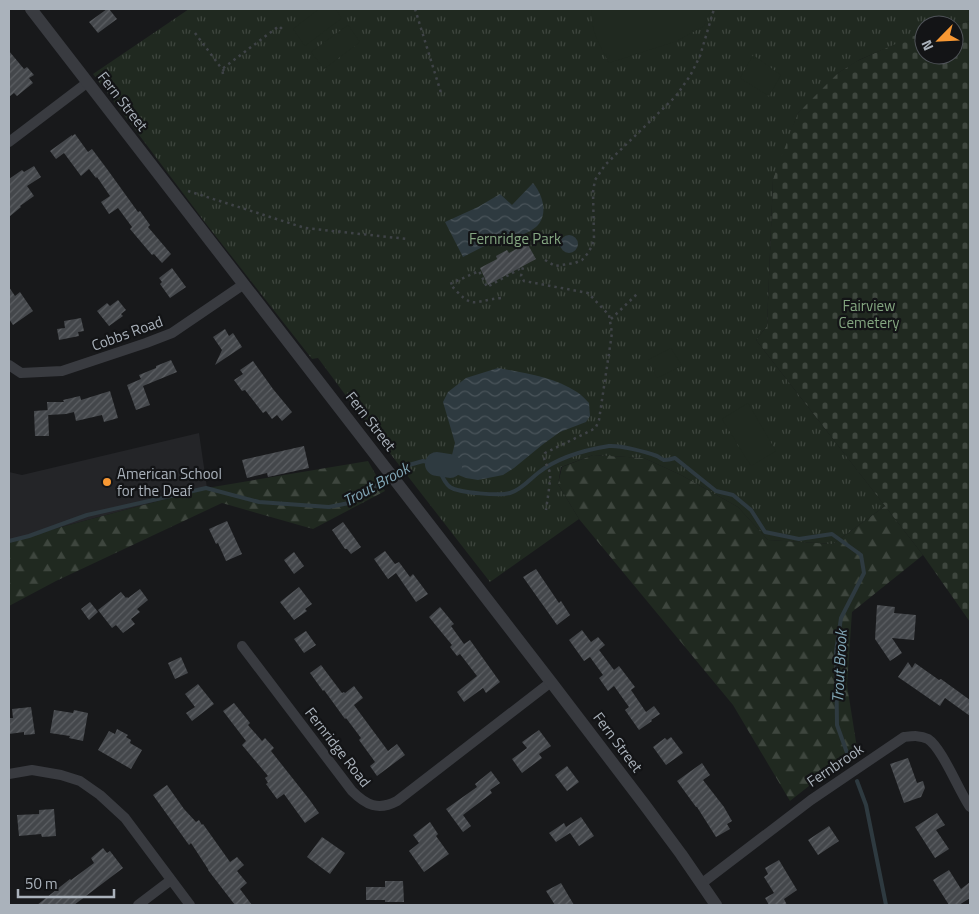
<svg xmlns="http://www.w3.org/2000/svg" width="979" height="914" font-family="'Titillium Web',sans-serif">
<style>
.built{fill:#242528}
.forest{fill:url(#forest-firs)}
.cemetery{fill:url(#cemetery-stones)}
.park{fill:url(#park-tufts)}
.pitch{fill:#202920}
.water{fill:url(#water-waves)}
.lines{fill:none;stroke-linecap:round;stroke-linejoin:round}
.stream{stroke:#2e3a40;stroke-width:4}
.river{stroke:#2e3a40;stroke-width:24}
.building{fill:url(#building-hatch)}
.path{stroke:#3f4347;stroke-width:2.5;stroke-dasharray:2.5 4;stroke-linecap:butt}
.minor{stroke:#393b40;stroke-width:10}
.tertiary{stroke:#393b40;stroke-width:12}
.poi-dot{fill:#f89833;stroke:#131416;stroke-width:2}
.labels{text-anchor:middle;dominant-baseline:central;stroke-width:4.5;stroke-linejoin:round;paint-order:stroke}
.street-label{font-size:15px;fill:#aab2bb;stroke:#131416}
.park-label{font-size:15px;fill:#84a681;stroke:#131416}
.poi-label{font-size:15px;fill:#aab2bb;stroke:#131416;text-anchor:start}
.water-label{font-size:16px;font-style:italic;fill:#81a6b6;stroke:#131416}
</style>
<defs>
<pattern id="forest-firs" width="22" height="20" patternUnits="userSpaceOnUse" patternTransform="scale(1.25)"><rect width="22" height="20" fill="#202920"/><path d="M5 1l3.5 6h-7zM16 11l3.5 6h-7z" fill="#3e463e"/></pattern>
<pattern id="cemetery-stones" width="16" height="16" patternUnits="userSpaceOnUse" patternTransform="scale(1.25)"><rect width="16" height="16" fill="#202920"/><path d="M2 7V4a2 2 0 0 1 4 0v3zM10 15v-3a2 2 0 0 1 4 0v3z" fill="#3e463e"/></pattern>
<pattern id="park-tufts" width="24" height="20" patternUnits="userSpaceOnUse" patternTransform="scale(1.25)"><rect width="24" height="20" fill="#202920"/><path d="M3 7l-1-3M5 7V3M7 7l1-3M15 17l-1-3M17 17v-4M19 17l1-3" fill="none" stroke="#3e463e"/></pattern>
<pattern id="water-waves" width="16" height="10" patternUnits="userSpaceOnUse" patternTransform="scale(1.25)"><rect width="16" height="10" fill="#2e3a40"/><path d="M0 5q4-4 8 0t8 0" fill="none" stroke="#4a545a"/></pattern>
<pattern id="building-hatch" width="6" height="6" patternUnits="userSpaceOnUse" patternTransform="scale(1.25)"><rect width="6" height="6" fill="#44474b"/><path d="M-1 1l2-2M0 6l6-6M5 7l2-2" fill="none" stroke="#5c5f63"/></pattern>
</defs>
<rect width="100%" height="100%" fill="#18191b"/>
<!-- built -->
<path class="built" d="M 199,433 L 207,488 L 9,541 L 9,472 L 22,475 Z"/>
<!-- forest -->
<path class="forest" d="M 593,455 L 644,458 L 681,475 L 738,507 L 768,540 L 833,544 L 885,506 L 923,555 L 852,612 L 847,685 L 857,748 L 790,801 L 733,705 L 579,519 L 558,484 L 562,467 Z
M 368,461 L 385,491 L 313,529 L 222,503 L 56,581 L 9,606 L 9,541 L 207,488 Z"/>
<!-- cemetery -->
<path class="cemetery" d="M 970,21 L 970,622 L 923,555 L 756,340 L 767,326 L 773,179 L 780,157 L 798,113 L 820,89 L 838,73 L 855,62 L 912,36 L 924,32 L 924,55 L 954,55 L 954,25 Z"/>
<!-- park -->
<path class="park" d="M 189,9 L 970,9 L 970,21 L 954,25 L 924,25 L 924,33 L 916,35 L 859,60 L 838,73 L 798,113 L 773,179 L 767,326 L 756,340 L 885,506 L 833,544 L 768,540 L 738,507 L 681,475 L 644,458 L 593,455 L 561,467 L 558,484 L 579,519 L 490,582 L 361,416 L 318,358 L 312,359 L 207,225 L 93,74 Z"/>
<!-- pitch -->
<path class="pitch" d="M 319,9 L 335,9 L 342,18 L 305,46 L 293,29 Z
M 591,9 L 711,9 L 704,26 L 677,41 L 609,63 C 599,44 591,31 591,9 Z
M 348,25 L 360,42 L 324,69 L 311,52 Z
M 753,55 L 781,75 L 769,96 L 740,78 Z
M 671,348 L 682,366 L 657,378 L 648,360 Z
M 748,403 L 776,451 L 751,466 L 722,419 Z"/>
<!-- water -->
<path class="water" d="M 533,183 C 543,195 549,215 536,227 C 529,233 515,238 507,242 L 504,236 L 463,257 L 445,222 L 478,207 L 500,194 L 512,205 Z
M560 244a9 9 0 1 1 18 0a9 9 0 1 1-18 0Z
M 498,368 C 525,373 554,377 577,392 C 582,395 585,399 589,403 L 590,416 L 586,422 L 560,432 L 542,445 L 514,468 L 503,475 L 478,480 L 466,478 L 448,471 L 455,443 L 443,402 L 448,392 L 466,378 Z"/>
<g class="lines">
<!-- stream -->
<path class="stream" d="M 9,541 L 29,536 L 87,515 L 206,488 L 259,502 L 329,507 L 349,503 L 409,465 L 423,461 L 437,464 C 440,471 443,482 450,487 C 459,493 500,496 510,493 C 521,490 529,480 538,473 C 558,457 584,450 609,446 C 620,445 646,452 657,456 C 659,457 661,459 664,460 C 667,460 672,459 675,458 L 716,491 L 733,495 L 751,510 L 765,532 L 799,539 L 832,534 L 861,555 L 864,573 L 841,618 L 836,651 L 837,725 L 850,761
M 857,781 L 866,805 L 886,905"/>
<!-- river -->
<path class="river" d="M 437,464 L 450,466"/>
</g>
<!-- building -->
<path class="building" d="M 107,9 L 109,9 L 117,19 L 98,33 L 89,22 Z
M 9,51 L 24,69 L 27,67 L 34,75 L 29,78 L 33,83 L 17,96 L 14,93 L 9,97 Z
M 75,134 L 88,152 L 92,149 L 107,169 L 138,212 L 140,211 L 150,225 L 148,227 L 171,254 L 162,263 L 154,254 L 152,255 L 130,229 L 132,227 L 118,208 L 109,214 L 101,202 L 110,196 L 97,177 L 96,178 L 89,169 L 81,176 L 64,153 L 56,159 L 50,151 L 72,135 L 72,136 Z
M 34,166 L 41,177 L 27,186 L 34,196 L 20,206 L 21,207 L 9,217 L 9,179 L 22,170 L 24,172 Z
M 527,243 L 536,259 L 488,285 L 480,268 L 497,259 L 496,256 L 507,250 L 509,253 Z
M 172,268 L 186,287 L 170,298 L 160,284 L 162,282 L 159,278 Z
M 9,287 L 15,296 L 20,292 L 33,311 L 13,325 L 9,319 Z
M 118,300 L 126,310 L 121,314 L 123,316 L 109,326 L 97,311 L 107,303 L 110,306 Z
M 81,318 L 84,331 L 78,332 L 79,336 L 59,340 L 57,329 L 65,328 L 64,321 Z
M 225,329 L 229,336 L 233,333 L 242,347 L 215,365 L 222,350 L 213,337 Z
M 171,360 L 177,372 L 143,386 L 150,405 L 136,410 L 127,385 L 141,379 L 139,375 L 156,368 L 156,366 Z
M 253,361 L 273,389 L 292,412 L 282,421 L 277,415 L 272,419 L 266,411 L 263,413 L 245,390 L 242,391 L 234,380 L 243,374 L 240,370 Z
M 110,391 L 118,418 L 104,422 L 102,415 L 76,421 L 74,412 L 66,414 L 48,415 L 47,402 L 64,402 L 63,400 L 80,396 L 81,400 Z
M 48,410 L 49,436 L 35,436 L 34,411 Z
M 304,446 L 309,468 L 268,477 L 267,473 L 247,478 L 242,460 Z
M 227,521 L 242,554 L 226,561 L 218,543 L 216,544 L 209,529 Z
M 343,522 L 361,547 L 351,554 L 347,549 L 345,549 L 332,530 Z
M 385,551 L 395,564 L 399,562 L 410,577 L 413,574 L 428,594 L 416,602 L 396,573 L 388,579 L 374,559 Z
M 294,552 L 304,566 L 294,574 L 284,560 Z
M 536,569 L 559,603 L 561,601 L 570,615 L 557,625 L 523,577 Z
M 299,587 L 312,604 L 305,609 L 307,611 L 294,620 L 280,602 Z
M 140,589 L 148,600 L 137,609 L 140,612 L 131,619 L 135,624 L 123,633 L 116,625 L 112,628 L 98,610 L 121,592 L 126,598 L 127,597 L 128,598 Z
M 90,602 L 98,612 L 89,620 L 81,609 Z
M 877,605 L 895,607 L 894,613 L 916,615 L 914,640 L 892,638 L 902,653 L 890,661 L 875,639 Z
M 440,607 L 454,624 L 451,626 L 464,644 L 470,640 L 500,682 L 486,693 L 483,688 L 464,702 L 457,692 L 477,676 L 460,654 L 457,656 L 450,647 L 452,645 L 429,617 Z
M 582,630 L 591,642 L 598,637 L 605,645 L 599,650 L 614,670 L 619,666 L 635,687 L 631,690 L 646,712 L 654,706 L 660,714 L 651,720 L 652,721 L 639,730 L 625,710 L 629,707 L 614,686 L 608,691 L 599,678 L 603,675 L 590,657 L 584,661 L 569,640 Z
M 306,631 L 316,645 L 304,653 L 294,639 Z
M 181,657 L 188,673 L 175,679 L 168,663 Z
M 908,662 L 912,668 L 915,663 L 939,680 L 941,679 L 970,700 L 970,716 L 945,698 L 940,706 L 898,677 Z
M 321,665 L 342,693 L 344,692 L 345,693 L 354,686 L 363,698 L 354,705 L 388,751 L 397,744 L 405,755 L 377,776 L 370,766 L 375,762 L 359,740 L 361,738 L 346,718 L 345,719 L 324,690 L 323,691 L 310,673 Z
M 198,684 L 214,704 L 192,721 L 186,713 L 195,707 L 185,694 Z
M 234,703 L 250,723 L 248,725 L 262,741 L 265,738 L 274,748 L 271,751 L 309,799 L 319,813 L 305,823 L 284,794 L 277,799 L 266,784 L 268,783 L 265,778 L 268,776 L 242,745 L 246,741 L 223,711 Z
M 31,707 L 35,734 L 24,735 L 24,732 L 9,734 L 9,718 L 13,718 L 12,709 Z
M 54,710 L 73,713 L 74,710 L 88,713 L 83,741 L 69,738 L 70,736 L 50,733 Z
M 117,729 L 128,735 L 126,737 L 131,740 L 130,743 L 142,750 L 131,769 L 98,750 L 109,731 L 115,734 Z
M 539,730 L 551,746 L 539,754 L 542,758 L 522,773 L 512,759 L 527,748 L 522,742 Z
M 671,737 L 683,753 L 666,765 L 653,747 L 665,738 L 667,740 Z
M 908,758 L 917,783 L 923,781 L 925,788 L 921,797 L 904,803 L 890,764 Z
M 702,763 L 710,775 L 703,780 L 724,807 L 732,821 L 727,824 L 730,829 L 716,837 L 697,807 L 696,807 L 677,781 Z
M 567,766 L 579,782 L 567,791 L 555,775 Z
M 491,771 L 500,783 L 490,790 L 492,793 L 463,815 L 471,826 L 463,832 L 446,809 L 477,787 L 475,784 Z
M 167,785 L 184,809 L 196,822 L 199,820 L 202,825 L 203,824 L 230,862 L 237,857 L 244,865 L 237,871 L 247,883 L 240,889 L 252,905 L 235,905 L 208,870 L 208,869 L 191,843 L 189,845 L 153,795 Z
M 54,809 L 56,836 L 42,837 L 41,834 L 19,836 L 17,815 L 39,814 L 39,810 Z
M 937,813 L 945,825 L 936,830 L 949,849 L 935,858 L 915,827 Z
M 581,817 L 594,836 L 579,846 L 570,833 L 556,842 L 549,833 L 564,823 L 566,827 Z
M 430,822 L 438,834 L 436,836 L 449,854 L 424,872 L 409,851 L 419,843 L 413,835 Z
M 829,826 L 839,841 L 818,855 L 808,840 Z
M 322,837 L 345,853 L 330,874 L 307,857 Z
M 103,848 L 107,853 L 110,851 L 123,868 L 74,905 L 37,905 L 70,879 L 71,880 L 94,863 L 91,858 Z
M 779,860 L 797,890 L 784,899 L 787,905 L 769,905 L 765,898 L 774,893 L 764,877 L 768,874 L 765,868 Z
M 949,870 L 961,889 L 970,882 L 970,898 L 959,905 L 949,905 L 933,880 Z
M 385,881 L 403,881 L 404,902 L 385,902 L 385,900 L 366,900 L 366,887 L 385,887 Z
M 561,883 L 574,905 L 555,905 L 546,891 Z"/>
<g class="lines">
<!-- path -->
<path class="path" d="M 415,9 L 442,96
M 195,33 L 222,69 L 226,72
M 223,74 L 222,69 L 279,26 L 282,29
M 188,191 L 305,228 L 407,239
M 545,260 L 555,266 L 575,263 L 582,260 L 588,253 L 592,246 L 594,238 L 593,192 L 595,180 L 605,165 L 676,96 L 690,76 L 700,56 L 714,9
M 501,298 C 471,301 474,311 450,284 L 479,271 L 487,287 L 523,267 L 521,276 L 524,281 L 588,293 L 609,315 L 612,333 L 599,420 L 596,427 L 592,430 L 545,453 C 542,461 548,465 550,473 C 551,479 547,502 546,510
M 611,319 L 637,294"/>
<!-- minor -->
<path class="minor" d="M 9,142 L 88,82
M 9,365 L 21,373 L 62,371 L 146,343 L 172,333 L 244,284
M 242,646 L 352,791 C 366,805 378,811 397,801 L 551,682
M 9,774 L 32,770 L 61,775 L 80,781 L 100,795 L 125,818 L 190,905
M 701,884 L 811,800 L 904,737 C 913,736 920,735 928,739 C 942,748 959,791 970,807
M 138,905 L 171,880"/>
<!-- tertiary -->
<path class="tertiary" d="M 31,9 L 551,682 L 644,804 L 681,854 L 716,905"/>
</g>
<!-- markers -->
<circle class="poi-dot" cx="107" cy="482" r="5"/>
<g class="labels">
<!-- street labels -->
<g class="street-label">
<text transform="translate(123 101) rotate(52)">Fern Street</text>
<text transform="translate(127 333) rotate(-20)">Cobbs Road</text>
<text transform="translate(371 421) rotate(52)">Fern Street</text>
<text transform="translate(618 742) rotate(53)">Fern Street</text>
<text transform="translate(338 747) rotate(52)">Fernridge Road</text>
<text transform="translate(835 765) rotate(-34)">Fernbrook</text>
</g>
<!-- park labels -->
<g class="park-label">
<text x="515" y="238">Fernridge Park</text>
<text x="869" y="305">Fairview<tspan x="869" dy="17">Cemetery</tspan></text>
</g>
<!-- poi labels -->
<g class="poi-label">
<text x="117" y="473">American School<tspan x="117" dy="17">for the Deaf</tspan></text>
</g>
<!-- water labels -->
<g class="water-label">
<text transform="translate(376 484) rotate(-29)">Trout Brook</text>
<text transform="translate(839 666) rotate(-87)">Trout Brook</text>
</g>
</g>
<!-- border -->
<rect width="979" height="914" fill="none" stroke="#aab2bb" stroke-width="20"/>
<!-- north arrow -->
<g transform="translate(939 40) rotate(246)"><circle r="24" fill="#131416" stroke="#4f5358"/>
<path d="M0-4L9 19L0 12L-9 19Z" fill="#f89833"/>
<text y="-8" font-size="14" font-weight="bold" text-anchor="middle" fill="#aab2bb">N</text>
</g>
<!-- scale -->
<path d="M18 889v8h96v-8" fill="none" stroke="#aab2bb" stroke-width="2.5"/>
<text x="25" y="889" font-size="15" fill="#aab2bb" stroke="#131416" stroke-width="4" paint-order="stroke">50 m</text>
</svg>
